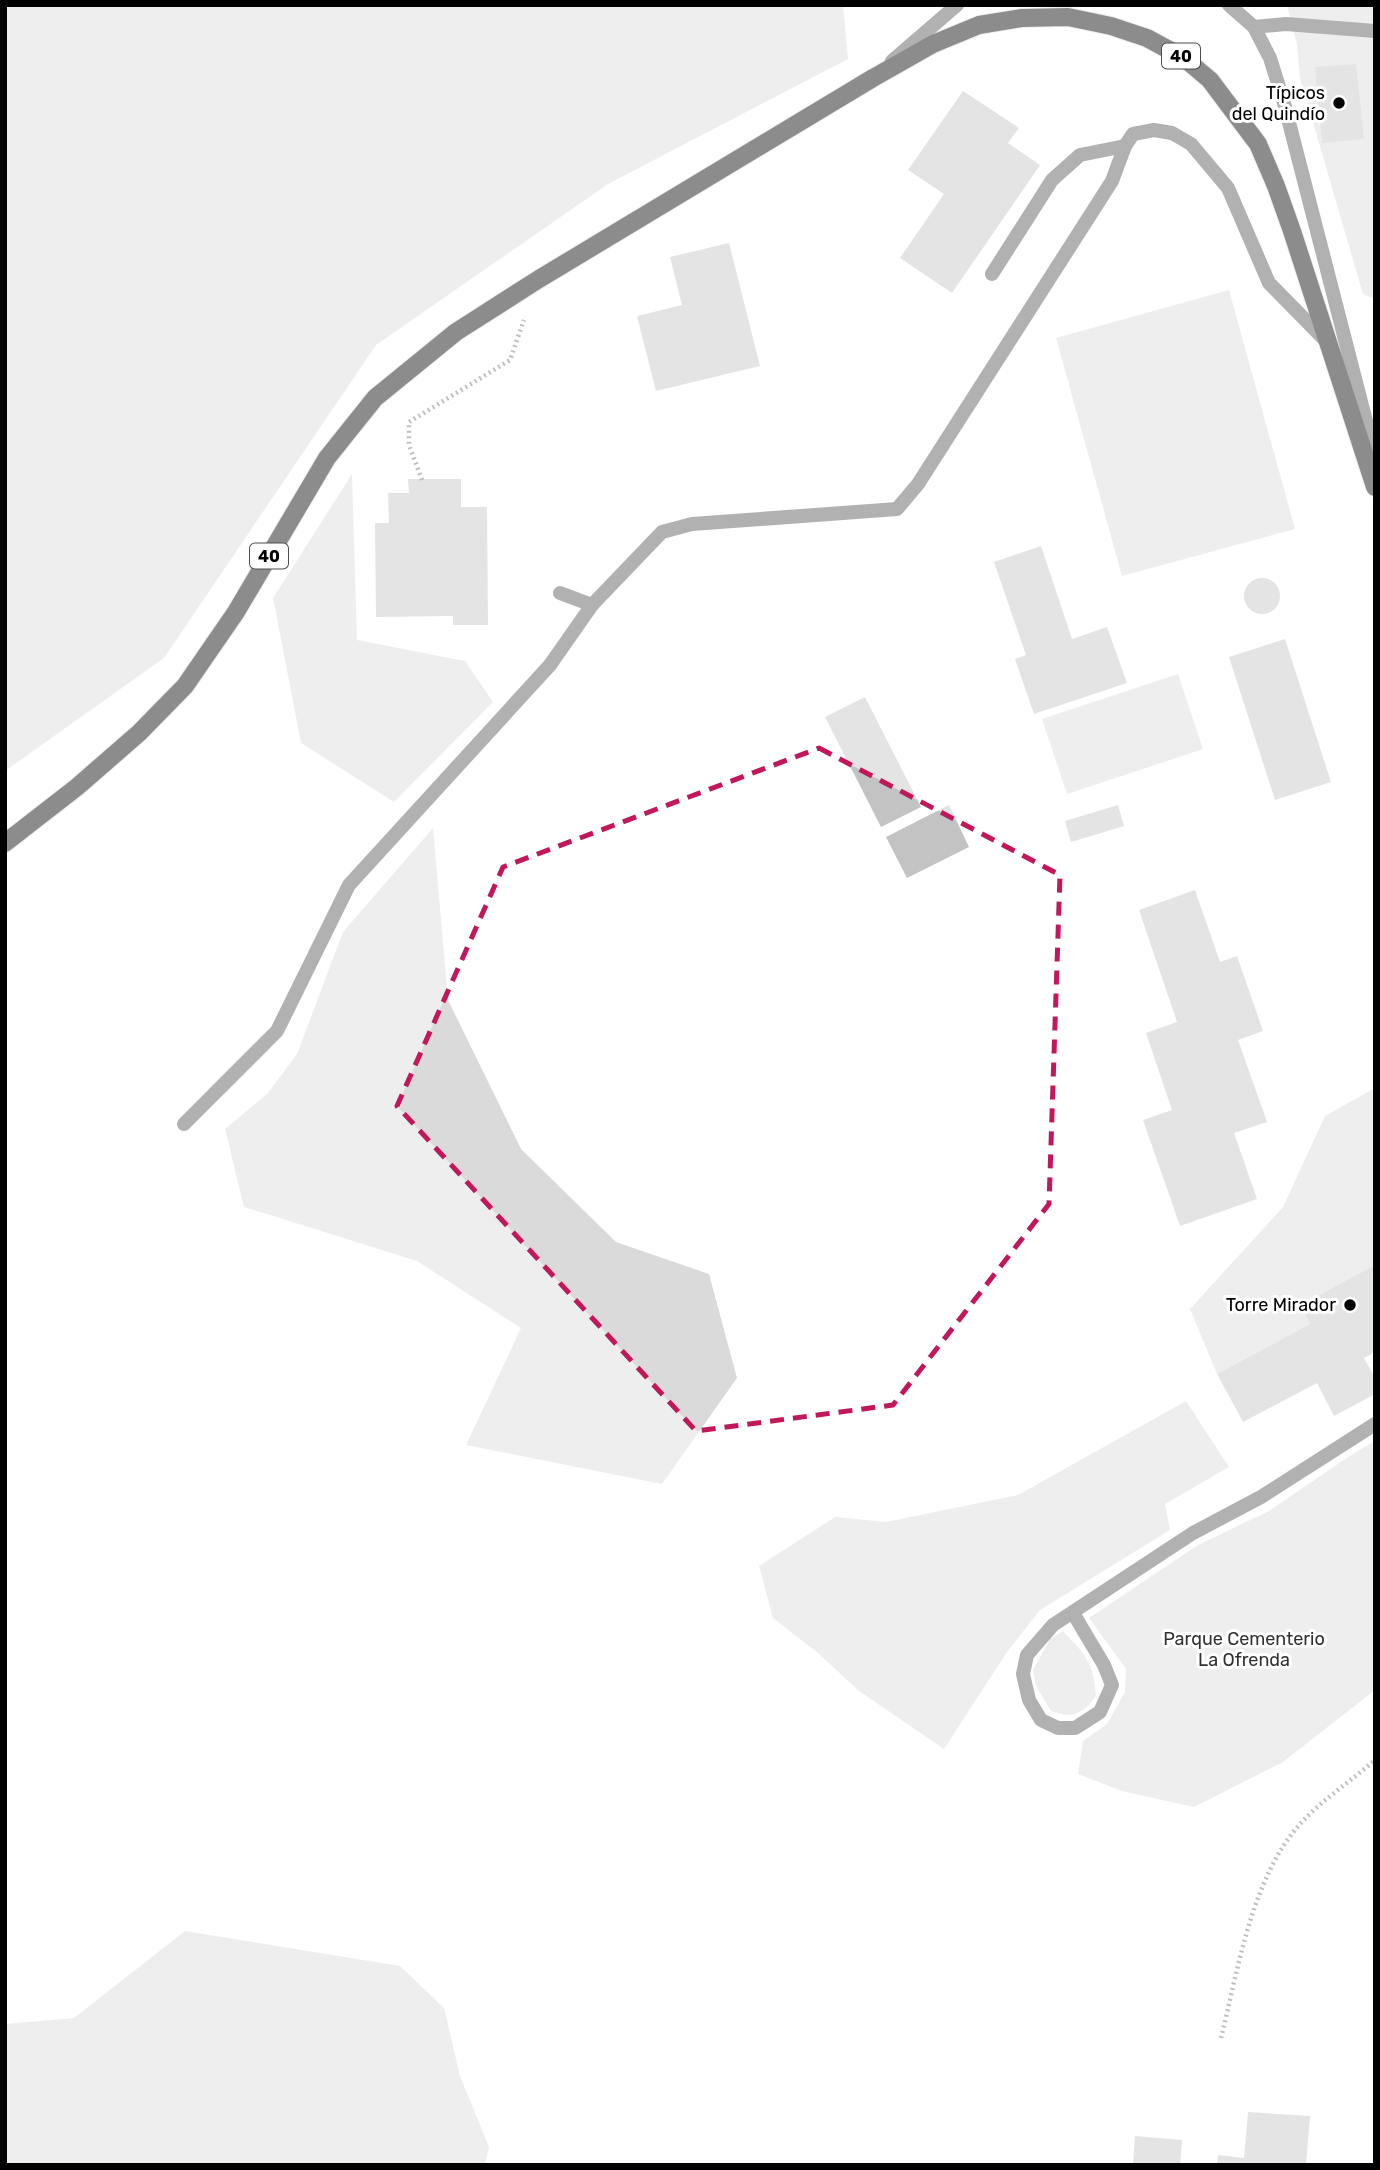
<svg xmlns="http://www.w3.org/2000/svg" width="1380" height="2170" font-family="Rubik,sans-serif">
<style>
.green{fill:#dadada}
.building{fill:#c3c3c3}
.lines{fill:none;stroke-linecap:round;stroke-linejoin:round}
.primary-casing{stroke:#dbdbdb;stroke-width:20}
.path{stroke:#757575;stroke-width:4.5;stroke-dasharray:2 3.5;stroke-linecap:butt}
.service{stroke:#535353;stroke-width:14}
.minor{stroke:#535353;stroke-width:14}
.primary{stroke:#000;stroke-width:18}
.marked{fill:none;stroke:#c2185b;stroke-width:5;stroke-dasharray:14 9;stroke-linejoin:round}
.poi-dot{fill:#000;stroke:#fff;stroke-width:2.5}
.labels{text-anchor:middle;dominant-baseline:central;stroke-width:6;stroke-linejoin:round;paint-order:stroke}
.shield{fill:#fff;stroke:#4c4c4c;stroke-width:2}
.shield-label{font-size:16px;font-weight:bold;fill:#000}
.poi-label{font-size:18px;fill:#000;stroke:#fff;text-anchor:end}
.park-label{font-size:18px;fill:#313131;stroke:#fff}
</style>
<rect width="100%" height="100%" fill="#fff"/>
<!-- green -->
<path class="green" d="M 5,5 L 843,5 L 848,59 L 608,184 L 376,345 L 164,658 L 5,771 Z
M 1287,5 L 1375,5 L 1375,299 L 1363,294 L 1300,78 L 1297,44 Z
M 1229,290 L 1295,529 L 1122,576 L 1056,338 Z
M 352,474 L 357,640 L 465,661 L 493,702 L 394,802 L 301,743 L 273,598 Z
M 1178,674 L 1203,749 L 1067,794 L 1042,719 Z
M 433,828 L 448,1000 L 521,1149 L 616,1242 L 709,1274 L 737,1378 L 662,1484 L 466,1445 L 521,1328 L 417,1261 L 244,1207 L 225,1129 L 268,1093 L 297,1054 L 343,932 Z
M 1375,1088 L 1375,1265 L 1300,1305 L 1310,1324 L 1217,1374 L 1190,1309 L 1283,1207 L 1325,1116 Z
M 1186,1401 L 1229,1467 L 1165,1504 L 1170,1530 L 1040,1610 L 1007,1652 L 944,1749 L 859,1691 L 818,1653 L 773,1618 L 759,1566 L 835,1517 L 886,1522 L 1018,1495 Z
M 1375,1441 L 1375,1690 L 1283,1762 L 1194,1807 L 1122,1791 L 1078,1774 L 1083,1741 L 1107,1724 L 1125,1692 L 1126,1669 L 1089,1618 L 1198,1545 L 1269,1511 L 1351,1455 Z
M 1063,1631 C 1085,1654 1094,1663 1096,1696 C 1082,1714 1074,1719 1051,1711 L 1036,1686 L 1033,1670 L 1050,1639 Z
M 185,1931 L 400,1966 L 444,2008 L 460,2076 L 489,2147 L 485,2165 L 5,2165 L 5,2024 L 74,2018 Z"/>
<!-- building -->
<path class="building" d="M 1356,64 L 1364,139 L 1322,143 L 1315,67 Z
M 963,91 L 1019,128 L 1008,143 L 1040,165 L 952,293 L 900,258 L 944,194 L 908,170 Z
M 729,243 L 760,366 L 656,391 L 637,316 L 682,305 L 670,257 Z
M 408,479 L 461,479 L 461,507 L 487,507 L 488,625 L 453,625 L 453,616 L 376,617 L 375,523 L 389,523 L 388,493 L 409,493 Z
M 1041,546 L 1072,639 L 1107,627 L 1127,683 L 1034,714 L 1015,659 L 1026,655 L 994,562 Z
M1244 596a18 18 0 1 1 36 0a18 18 0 1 1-36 0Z
M 1285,639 L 1331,782 L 1275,800 L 1229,657 Z
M 865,697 L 921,807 L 881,827 L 825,717 Z
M 949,805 L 969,847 L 907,878 L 886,837 Z
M 1118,805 L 1124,826 L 1071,842 L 1065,821 Z
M 1195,890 L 1220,962 L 1237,956 L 1263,1031 L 1238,1040 L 1267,1122 L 1234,1133 L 1257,1199 L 1180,1226 L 1143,1120 L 1172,1110 L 1146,1033 L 1177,1022 L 1139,910 Z
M 1375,1265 L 1375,1352 L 1364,1358 L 1375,1378 L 1375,1394 L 1334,1416 L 1317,1383 L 1243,1422 L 1217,1374 L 1310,1324 L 1300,1305 Z
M 1248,2112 L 1310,2116 L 1306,2165 L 1217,2165 L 1218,2155 L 1244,2158 Z
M 1135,2136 L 1182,2140 L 1180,2165 L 1133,2165 Z"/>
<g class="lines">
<!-- primary casing -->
<g class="primary-casing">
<path id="primary" d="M 5,843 L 77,787 L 139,733 L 185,686 L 236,612 L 327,458 L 375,398 L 456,332 L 539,279 L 873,78 L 933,44 L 979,25 L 1022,18 L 1068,17 L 1111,26 L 1147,38 L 1184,58 L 1210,80 L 1258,144 L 1276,186 L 1292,231 L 1375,487"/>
</g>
<!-- path -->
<path class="path" d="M 422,480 L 409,445 L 409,422 L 510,360 L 524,320
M 1221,2038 C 1238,1970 1252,1876 1301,1823 C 1322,1800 1351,1781 1375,1760"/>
<!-- service -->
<path class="service" d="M 1254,27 L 1286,24 L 1375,31
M 992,274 L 1052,180 L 1080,155 L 1125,146
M 560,593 L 592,605
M 184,1124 L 277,1031 L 349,885 L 550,665
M 1073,1613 L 1104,1665 L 1112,1685 L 1100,1712 L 1075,1728 L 1058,1728 L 1041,1720 L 1029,1700 L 1023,1674 L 1027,1655 L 1053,1625 L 1193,1533 L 1261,1497 L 1375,1424"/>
<!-- minor -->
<path class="minor" d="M 1229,5 L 1254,27 L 1270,58 L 1284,103 L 1375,456
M 892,61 L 957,5
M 550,665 L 592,605 L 662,532 L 692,524 L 897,509 L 918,484 L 1112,181 L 1125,146 L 1133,134 L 1154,130 L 1172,133 L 1191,144 L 1228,188 L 1269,283 L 1327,342"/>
<!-- primary -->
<use href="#primary" class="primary"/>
</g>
<!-- marked area -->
<path d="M0 0H1380V2170H0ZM 819,748 L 1060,875 L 1049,1204 L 893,1405 L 696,1431 L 397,1106 L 503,867 Z" fill="#fff" fill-opacity=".55" fill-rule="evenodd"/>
<path class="marked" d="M 819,748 L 1060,875 L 1049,1204 L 893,1405 L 696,1431 L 397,1106 L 503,867 Z"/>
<!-- markers -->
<g class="poi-dot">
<circle cx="1339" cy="103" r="7"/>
<circle cx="1350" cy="1305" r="7"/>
</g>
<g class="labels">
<!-- shield labels -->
<g class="shield">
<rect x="1162" y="43.5" width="38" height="25" rx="5"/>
<rect x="250" y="543.5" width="38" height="25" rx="5"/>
</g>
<g class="shield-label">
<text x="1181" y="56">40</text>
<text x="269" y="556">40</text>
</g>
<!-- poi labels -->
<g class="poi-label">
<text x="1325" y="93">Típicos<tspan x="1325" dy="21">del Quindío</tspan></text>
<text x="1336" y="1305">Torre Mirador</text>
</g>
<!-- park labels -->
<g class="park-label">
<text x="1244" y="1639">Parque Cementerio<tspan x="1244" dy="21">La Ofrenda</tspan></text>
</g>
</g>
<!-- border -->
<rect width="1380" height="2170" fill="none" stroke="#000000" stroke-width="14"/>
</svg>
